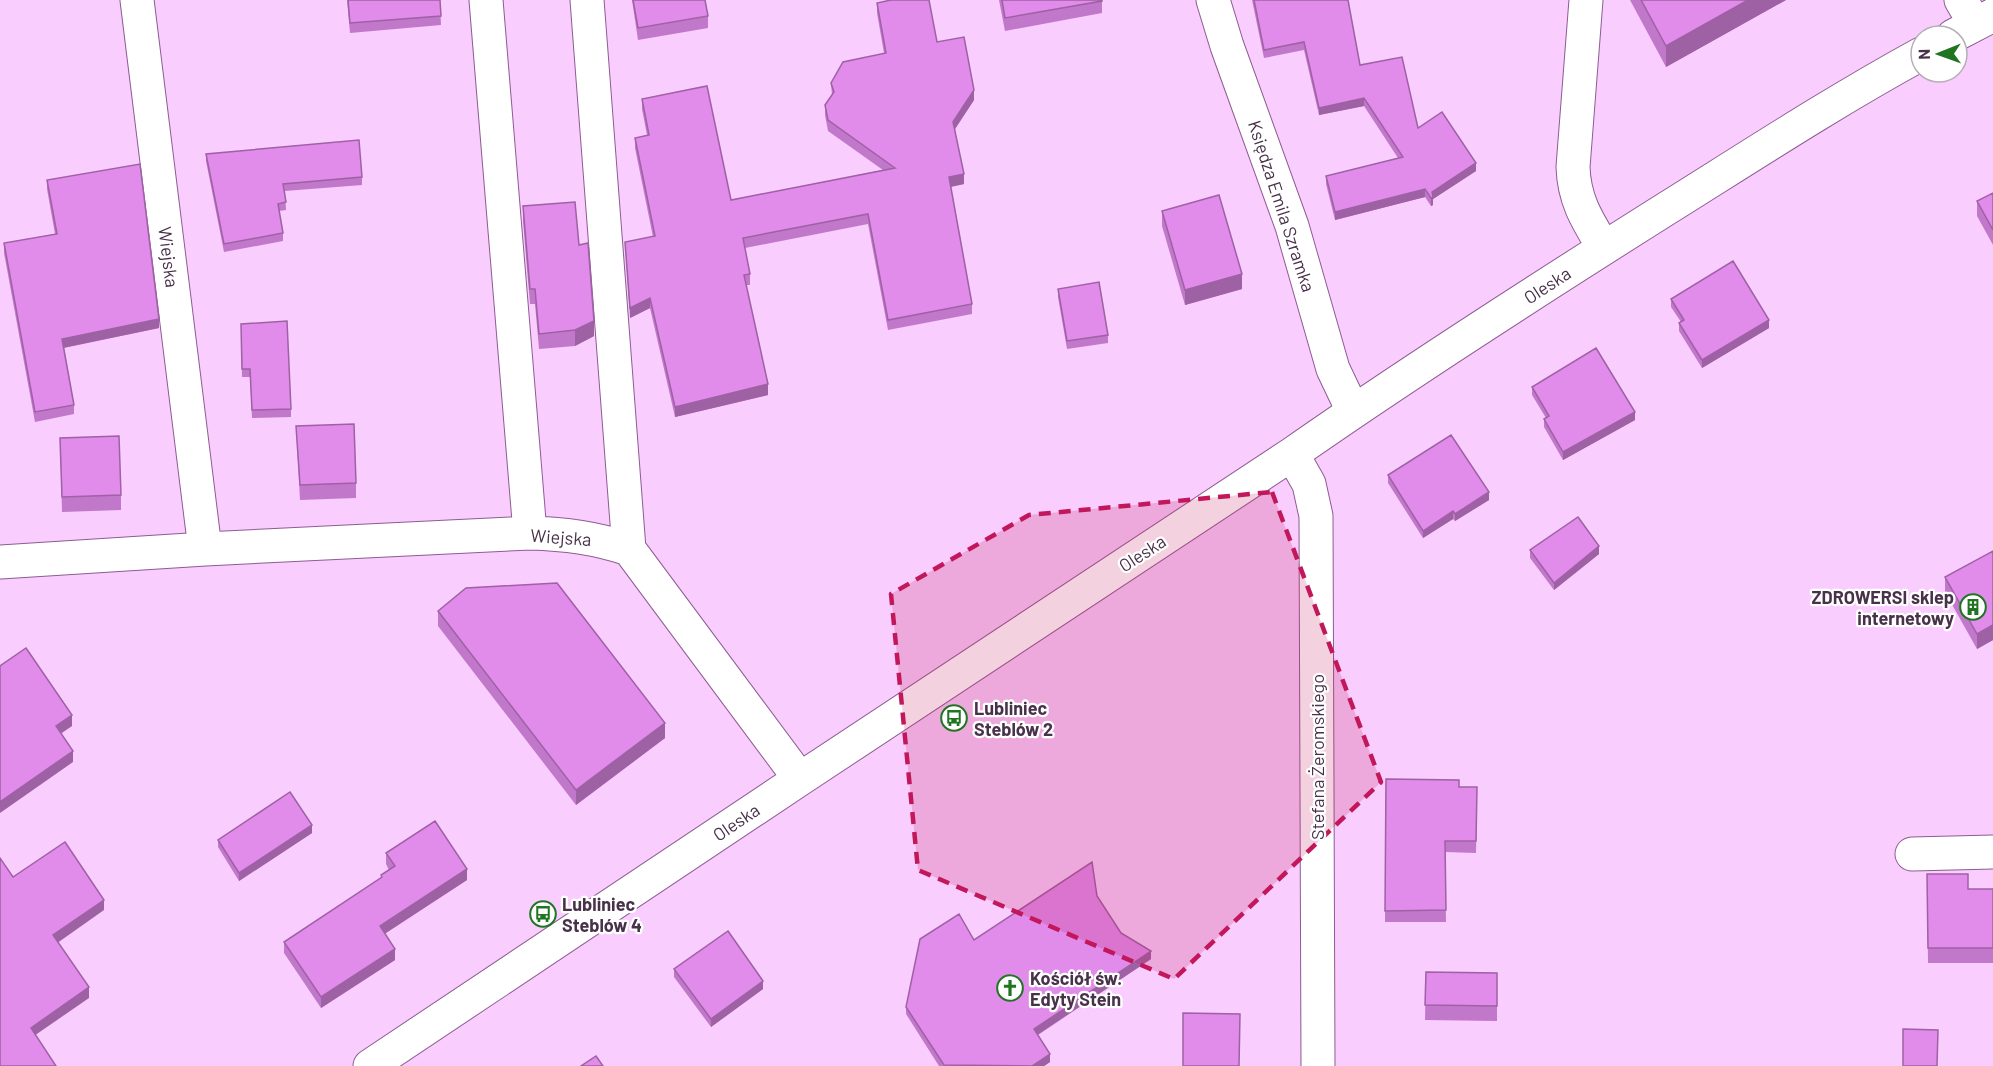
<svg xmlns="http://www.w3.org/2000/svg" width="1993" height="1066" font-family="Barlow,sans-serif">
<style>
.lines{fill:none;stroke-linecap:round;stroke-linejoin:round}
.minor-casing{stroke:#8d5c92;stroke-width:35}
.minor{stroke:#fff;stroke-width:33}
.wall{fill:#c278ca}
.shaded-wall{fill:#9e61a4}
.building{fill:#e18beb;stroke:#9e61a4;stroke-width:1.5}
.marked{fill:#c2185b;fill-opacity:0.2;stroke:#c2185b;stroke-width:4.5;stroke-dasharray:12 8;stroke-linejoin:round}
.labels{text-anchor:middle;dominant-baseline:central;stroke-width:4.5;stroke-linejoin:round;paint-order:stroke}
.street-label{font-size:18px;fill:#48324a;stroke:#fff}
.poi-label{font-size:18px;font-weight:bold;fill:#48324a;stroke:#fff;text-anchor:start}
</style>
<rect width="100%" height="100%" fill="#f9cdfd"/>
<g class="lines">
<!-- minor casing -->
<g class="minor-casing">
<path id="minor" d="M 137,0 L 205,549
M 486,0 L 530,533
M 587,0 L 629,549
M 1213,0 L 1227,46 L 1292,226 L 1333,369 L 1353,411
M 1586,0 L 1573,167 C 1574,200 1587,220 1604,248
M 1961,0 L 1975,24
M 1953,36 L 1993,15
M 1292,454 L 1309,484 L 1316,516 L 1318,1066
M 0,562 L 205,549 L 530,533 C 566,534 595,538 629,549 L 800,779
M 1912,854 L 1993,852
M 370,1066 L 800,779 L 1292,454 C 1415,368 1542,287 1669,207 C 1752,155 1835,101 1921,54"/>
</g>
<!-- minor -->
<use href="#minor" class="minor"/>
</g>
<!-- wall -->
<path class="wall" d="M 347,0 L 440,0 L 441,25 L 350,33 Z
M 632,0 L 705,0 L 708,16 L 708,28 L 638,40 Z
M 999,0 L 1102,0 L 1102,13 L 1005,31 Z
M 1252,0 L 1348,0 L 1360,65 L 1418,128 L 1476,171 L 1433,199 L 1433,205 L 1431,206 L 1425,197 L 1335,220 L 1326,184 L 1326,176 L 1398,158 L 1364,106 L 1319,115 L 1304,50 L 1264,58 Z
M 1630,0 L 1786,0 L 1666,67 Z
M 877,3 L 937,42 L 974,100 L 955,129 L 964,184 L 951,187 L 972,304 L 972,314 L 888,330 L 868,224 L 745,248 L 750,274 L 750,285 L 746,285 L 768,395 L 675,417 L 650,308 L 630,318 L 625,242 L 653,237 L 635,148 L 635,138 L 647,135 L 642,109 L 642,99 L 731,200 L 883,170 L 828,131 L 825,115 L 825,105 L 832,95 L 831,83 L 884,53 L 877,13 Z
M 206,154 L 362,177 L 362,185 L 285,191 L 286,210 L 279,211 L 283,233 L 283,241 L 224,252 L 206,161 Z
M 47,180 L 159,328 L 64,348 L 74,405 L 74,414 L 35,422 L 4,253 L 4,243 L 55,234 L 47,189 Z
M 1993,193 L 1993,245 L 1977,216 L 1977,201 Z
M 523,206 L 579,245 L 594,336 L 575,346 L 539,349 L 535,304 L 530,304 L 523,221 Z
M 1162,211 L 1242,289 L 1185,305 L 1162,226 Z
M 1058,289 L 1108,335 L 1108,343 L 1067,349 L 1058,297 Z
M 1671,299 L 1769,328 L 1702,368 L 1679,331 L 1679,323 L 1681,322 L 1671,307 Z
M 241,324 L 291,409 L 291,417 L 252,418 L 250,377 L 242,377 Z
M 1532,387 L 1635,420 L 1563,460 L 1544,427 L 1544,419 L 1546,418 L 1532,395 Z
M 296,426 L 356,483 L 356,498 L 300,500 Z
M 60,438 L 121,495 L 121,510 L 62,512 Z
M 1388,475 L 1489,500 L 1455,521 L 1453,519 L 1423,538 L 1388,483 Z
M 1530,550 L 1599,554 L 1554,590 L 1530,558 Z
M 1993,551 L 1993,640 L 1977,649 L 1945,592 L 1945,577 Z
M 438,611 L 665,738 L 576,805 L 438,626 Z
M 1386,779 L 1459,787 L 1477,787 L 1476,853 L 1445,852 L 1446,922 L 1385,922 Z
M 312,833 L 239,881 L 218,847 L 218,840 Z
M 386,853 L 467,880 L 385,933 L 395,960 L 321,1008 L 284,953 L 284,942 L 381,878 L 381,875 L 389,870 L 386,864 Z
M 1927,874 L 1968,889 L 1993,889 L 1993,963 L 1928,963 Z
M 1097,896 L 1121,933 L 1151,959 L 1038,1035 L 1050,1062 L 1044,1066 L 939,1066 L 906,1014 L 906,1007 L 974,940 Z
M 674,969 L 763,989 L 711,1027 L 674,977 Z
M 1426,972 L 1497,973 L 1497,1021 L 1425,1020 Z"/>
<!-- shaded-wall -->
<path class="shaded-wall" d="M 1748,0 L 1786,0 L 1666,67 L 1666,46 Z
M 974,90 L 974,100 L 953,132 L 953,122 Z
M 1364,98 L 1364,106 L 1319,115 L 1319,108 Z
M 1476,163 L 1476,171 L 1433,199 L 1433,205 L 1431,206 L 1431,198 L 1432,192 Z
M 964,174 L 964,184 L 949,187 L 949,177 Z
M 1425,189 L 1425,197 L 1335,220 L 1335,212 Z
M 1242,274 L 1242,289 L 1185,305 L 1185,290 Z
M 650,298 L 650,308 L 630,318 L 630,308 Z
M 159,319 L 159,328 L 62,348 L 62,339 Z
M 1769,320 L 1769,328 L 1702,368 L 1702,360 Z
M 594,321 L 594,336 L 575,346 L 575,330 Z
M 768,384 L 768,395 L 675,417 L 675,407 Z
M 1635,412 L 1635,420 L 1563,460 L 1563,452 Z
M 1489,492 L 1489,500 L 1455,521 L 1455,514 Z
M 1453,511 L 1453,519 L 1423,538 L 1423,531 Z
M 1599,546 L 1599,554 L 1554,590 L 1554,583 Z
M 1993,625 L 1993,640 L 1977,649 L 1977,634 Z
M 72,715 L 72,726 L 56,737 L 56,726 Z
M 665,723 L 665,738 L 576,805 L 576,790 Z
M 73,751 L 73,762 L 0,813 L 0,802 Z
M 312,825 L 312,833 L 239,881 L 239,873 Z
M 467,869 L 467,880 L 380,937 L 380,926 Z
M 104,900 L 104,910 L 53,946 L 53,935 Z
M 395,949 L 395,960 L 321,1008 L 321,997 Z
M 1151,951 L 1151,959 L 1034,1037 L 1034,1029 Z
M 763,981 L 763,989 L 711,1027 L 711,1019 Z
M 89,987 L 89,998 L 31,1038 L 31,1028 Z
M 1050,1054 L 1050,1062 L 1044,1066 L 1032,1066 Z"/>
<!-- building -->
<path class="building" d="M 348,0 L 440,0 L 441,16 L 350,23 Z
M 633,0 L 705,0 L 708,16 L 638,28 Z
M 891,0 L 929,0 L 937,42 L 964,37 L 974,90 L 953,122 L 964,174 L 949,177 L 972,304 L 888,320 L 868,214 L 743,238 L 750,274 L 744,275 L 768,384 L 675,407 L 650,298 L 630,308 L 625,242 L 655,236 L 635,138 L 649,135 L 642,99 L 707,86 L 731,200 L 895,168 L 828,120 L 825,105 L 834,92 L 831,83 L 843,62 L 886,53 L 877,3 Z
M 1002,0 L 1102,0 L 1102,1 L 1005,18 Z
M 1254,0 L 1348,0 L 1360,65 L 1402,57 L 1418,128 L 1442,112 L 1476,163 L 1432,192 L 1433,197 L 1431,198 L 1425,189 L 1335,212 L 1326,176 L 1403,157 L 1364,98 L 1319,108 L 1304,42 L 1264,50 Z
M 1641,0 L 1748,0 L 1666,46 Z
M 359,140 L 362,177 L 283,184 L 286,202 L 278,204 L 283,233 L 224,244 L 206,154 Z
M 140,164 L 159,319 L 62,339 L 74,405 L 35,412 L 4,243 L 57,234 L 47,180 Z
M 1993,193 L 1993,230 L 1977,201 Z
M 1219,195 L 1242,274 L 1185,290 L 1162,211 Z
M 575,202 L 579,245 L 588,243 L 594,321 L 575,330 L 539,334 L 535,289 L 530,289 L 523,206 Z
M 1733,261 L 1769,320 L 1702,360 L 1679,323 L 1684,320 L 1671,299 Z
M 1099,282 L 1108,335 L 1067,341 L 1058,289 Z
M 287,321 L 291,409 L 252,410 L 250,369 L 242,369 L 241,324 Z
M 1596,348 L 1635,412 L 1563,452 L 1544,419 L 1549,416 L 1532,387 Z
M 354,424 L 356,483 L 300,485 L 296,426 Z
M 1451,435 L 1489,492 L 1455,514 L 1453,511 L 1423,531 L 1388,475 Z
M 119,436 L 121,495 L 62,497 L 60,438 Z
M 1578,517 L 1599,546 L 1554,583 L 1530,550 Z
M 1993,551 L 1993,625 L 1977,634 L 1945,577 Z
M 557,583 L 665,723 L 576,790 L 438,611 L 466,588 Z
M 26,648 L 72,715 L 56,726 L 73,751 L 0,802 L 0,666 Z
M 1386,779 L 1459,780 L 1459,787 L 1477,787 L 1476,841 L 1445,841 L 1446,910 L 1385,911 Z
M 290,792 L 312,825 L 239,873 L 218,840 Z
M 435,821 L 467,869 L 380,926 L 395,949 L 321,997 L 284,942 L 382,877 L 381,875 L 395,866 L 386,853 Z
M 65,842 L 104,900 L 53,935 L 89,987 L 31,1028 L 56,1066 L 0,1066 L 0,858 L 13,877 Z
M 1092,862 L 1097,896 L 1121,933 L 1151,951 L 1034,1029 L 1050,1054 L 1032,1066 L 944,1065 L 906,1007 L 920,939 L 959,914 L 974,940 Z
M 1927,874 L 1968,874 L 1968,889 L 1993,889 L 1993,948 L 1928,948 Z
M 728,931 L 763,981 L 711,1019 L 674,969 Z
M 1426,972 L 1497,973 L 1497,1006 L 1425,1005 Z
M 1183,1013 L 1240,1014 L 1239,1066 L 1183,1066 Z
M 1903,1029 L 1938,1030 L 1937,1066 L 1903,1066 Z
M 596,1056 L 603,1066 L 581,1066 Z"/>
<!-- marked area -->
<path class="marked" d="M 1272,492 L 1381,782 L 1174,979 L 918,870 L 891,594 L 1029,515 Z"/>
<!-- icons -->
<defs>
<g id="building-ring" transform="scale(1.35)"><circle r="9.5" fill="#fff" stroke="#1f7522" stroke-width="1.5"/><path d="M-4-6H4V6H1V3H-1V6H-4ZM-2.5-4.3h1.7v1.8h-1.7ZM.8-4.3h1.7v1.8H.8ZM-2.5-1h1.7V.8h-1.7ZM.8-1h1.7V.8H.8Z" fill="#1f7522"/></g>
<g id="bus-ring" transform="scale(1.35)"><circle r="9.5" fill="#fff" stroke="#1f7522" stroke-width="1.5"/><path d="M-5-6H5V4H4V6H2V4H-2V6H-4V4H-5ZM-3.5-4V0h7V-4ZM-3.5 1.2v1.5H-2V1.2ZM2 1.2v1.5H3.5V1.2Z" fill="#1f7522"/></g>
<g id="church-ring" transform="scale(1.35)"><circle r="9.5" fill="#fff" stroke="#1f7522" stroke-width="1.5"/><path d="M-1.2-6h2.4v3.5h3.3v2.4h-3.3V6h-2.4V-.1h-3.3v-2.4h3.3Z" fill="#1f7522"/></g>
</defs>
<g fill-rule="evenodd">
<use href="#building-ring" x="1973" y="607"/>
<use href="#bus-ring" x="954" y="718"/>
<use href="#bus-ring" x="543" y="914"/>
<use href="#church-ring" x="1010" y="988"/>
</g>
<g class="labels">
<!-- street labels -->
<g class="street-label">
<text transform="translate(1282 206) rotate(72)">Księdza Emila Szramka</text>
<text transform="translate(169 257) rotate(83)">Wiejska</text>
<text transform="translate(1547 285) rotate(-33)">Oleska</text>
<text transform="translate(561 537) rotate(4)">Wiejska</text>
<text transform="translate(1142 553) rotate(-33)">Oleska</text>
<text transform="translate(1317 757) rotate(-90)">Stefana Żeromskiego</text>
<text transform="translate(736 822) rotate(-34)">Oleska</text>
</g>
<!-- poi labels -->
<g class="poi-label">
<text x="1954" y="597" text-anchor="end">ZDROWERSI sklep<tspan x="1954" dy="21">internetowy</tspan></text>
<text x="974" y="708">Lubliniec<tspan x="974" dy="21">Steblów 2</tspan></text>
<text x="562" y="904">Lubliniec<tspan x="562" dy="21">Steblów 4</tspan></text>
<text x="1030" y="978">Kościół św.<tspan x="1030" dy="21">Edyty Stein</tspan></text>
</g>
</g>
<!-- north arrow -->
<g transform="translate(1939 54) rotate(269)"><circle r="28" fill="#ffffff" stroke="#b6adb7" stroke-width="1.5"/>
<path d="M0-4.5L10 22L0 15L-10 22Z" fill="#1f7522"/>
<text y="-9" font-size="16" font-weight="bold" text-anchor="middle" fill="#48324a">N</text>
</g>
</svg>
